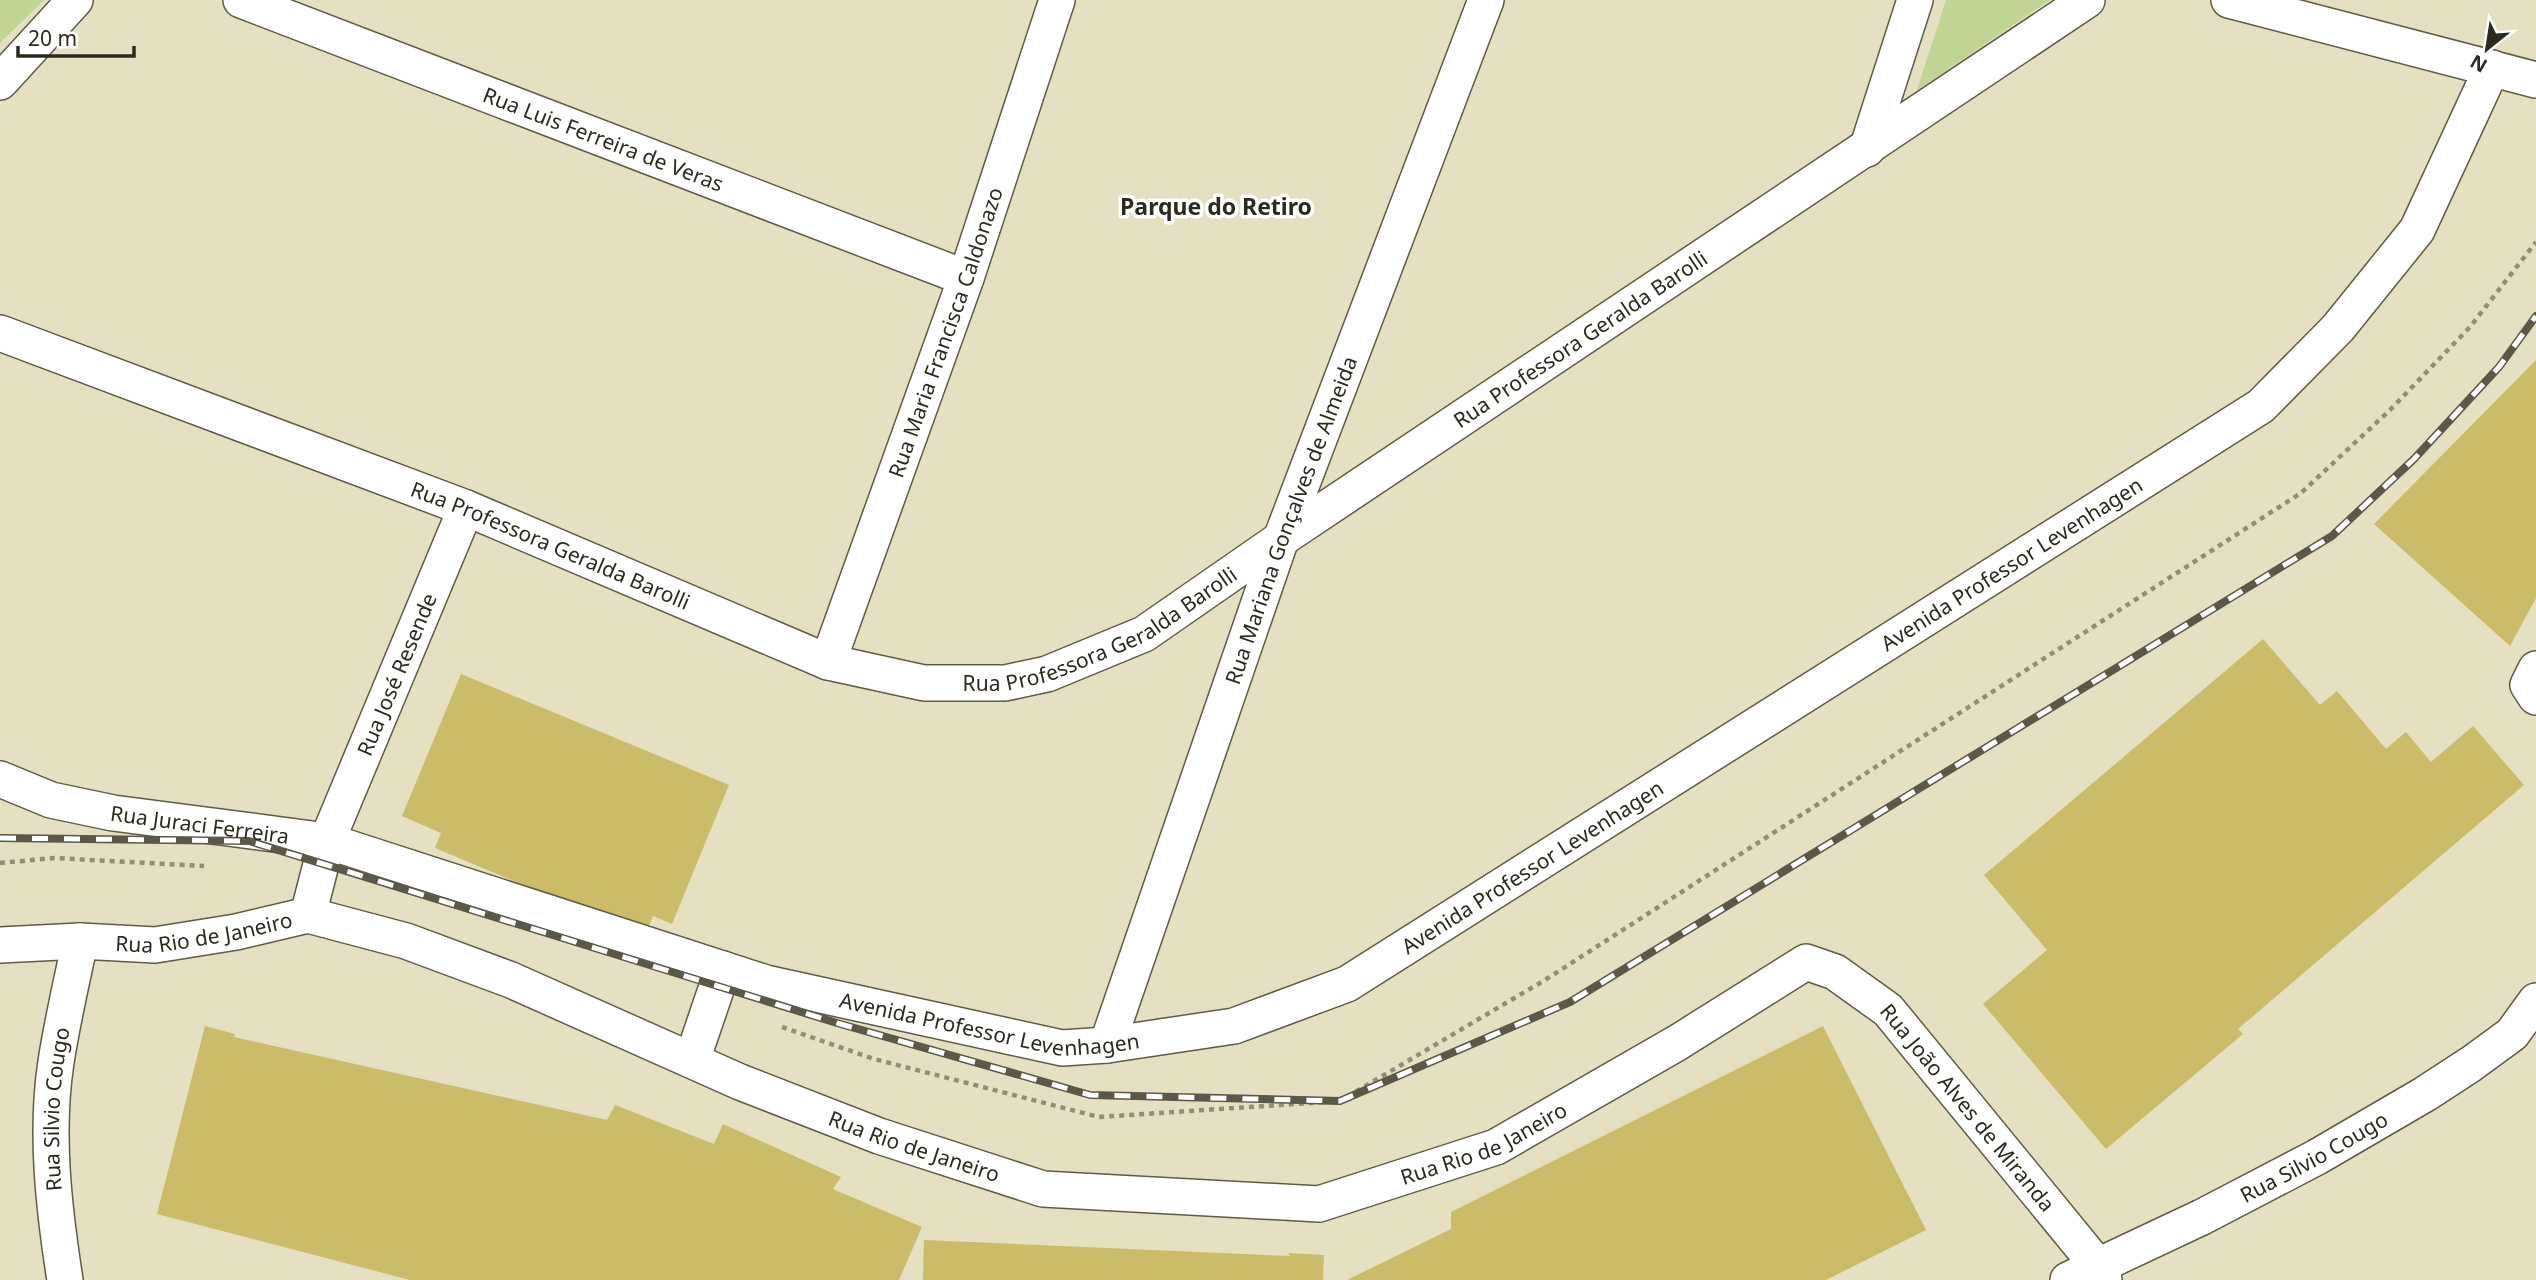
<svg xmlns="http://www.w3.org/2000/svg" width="2536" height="1280" font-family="'Noto Sans',sans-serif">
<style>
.green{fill:#c0d493}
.building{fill:#cabc68}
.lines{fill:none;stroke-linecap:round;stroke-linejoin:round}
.minor-casing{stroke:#605c42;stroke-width:38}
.path{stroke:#918d77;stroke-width:4.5;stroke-dasharray:5 5;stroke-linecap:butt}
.minor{stroke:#fff;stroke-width:35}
.rail-casing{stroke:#5b5848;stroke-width:8}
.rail{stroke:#fff;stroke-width:5;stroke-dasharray:16;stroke-linecap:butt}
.labels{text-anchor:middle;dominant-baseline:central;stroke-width:7;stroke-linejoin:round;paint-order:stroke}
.street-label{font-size:21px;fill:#2c2a1e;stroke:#fff}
.neighbourhood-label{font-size:23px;font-weight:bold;fill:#2c2a1e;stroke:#fff}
</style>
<rect width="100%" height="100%" fill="#e5e0c2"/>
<!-- green -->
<path class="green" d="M 0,0 L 44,0 L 0,43 Z
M 1946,0 L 2050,0 L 1917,90 Z"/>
<!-- building -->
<path class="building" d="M 2536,360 L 2536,598 L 2510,646 L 2374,524 Z
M 2263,639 L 2320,705 L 2337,691 L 2386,749 L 2406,732 L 2431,762 L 2473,726 L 2524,785 L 2238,1029 L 2243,1034 L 2106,1149 L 1983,1004 L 2047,950 L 1984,875 Z
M 461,674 L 729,785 L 672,924 L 653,916 L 645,936 L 435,848 L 441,833 L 402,816 Z
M 205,1026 L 235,1034 L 234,1037 L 607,1120 L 615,1105 L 714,1144 L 723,1124 L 841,1177 L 833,1189 L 922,1227 L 899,1280 L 410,1280 L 157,1214 Z
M 1823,1026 L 1926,1230 L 1826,1280 L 1347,1280 L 1451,1229 L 1451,1212 Z
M 924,1240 L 1290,1256 L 1288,1253 L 1324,1255 L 1323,1280 L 923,1280 Z"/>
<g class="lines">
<!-- minor casing -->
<g class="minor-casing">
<g id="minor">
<path id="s1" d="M 241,0 L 966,278"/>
<path d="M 2229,0 L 2536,80"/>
<path d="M 0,82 L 75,0"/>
<path d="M 1867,149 L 1915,0"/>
<path id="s2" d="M 0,333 L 466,508 L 828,662 L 924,683 L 1005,683 L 1047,674 L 1144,634 L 1281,539 L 2087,0"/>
<path id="s3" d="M 828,662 L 966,278 L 1057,0"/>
<path d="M 2536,669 L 2528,685 L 2536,697"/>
<path id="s4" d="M 0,779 L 51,800 L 113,813 L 327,841 L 766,983 L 1062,1048 L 1107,1045 L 1234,1026 L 1347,984 L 2261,406 L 2338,328 L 2417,230 L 2492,68"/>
<path id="s5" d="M 308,915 L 327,841 L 466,508"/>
<path id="s6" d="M 0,945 L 80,941 L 155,945 L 236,932 L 308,915 L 406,941 L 511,980 L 740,1082 L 879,1136 L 1043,1189 L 1319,1204 L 1496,1147 L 1677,1043 L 1806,962 L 1835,972 L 1888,1010 L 2097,1265 L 2104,1280"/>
<path id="s7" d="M 1107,1045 L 1281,539 L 1486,0"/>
<path d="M 692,1060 L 723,969"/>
<path id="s8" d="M 65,1280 C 54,1210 45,1133 56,1062 C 62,1022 72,981 80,941"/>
<path id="s9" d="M 2068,1280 L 2202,1217 L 2317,1157 L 2425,1094 L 2471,1064 L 2512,1034 L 2536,1001"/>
</g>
</g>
<!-- path -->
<path class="path" d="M 0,863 L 54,858 L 204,866
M 782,1027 L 874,1059 L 1099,1117 L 1340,1101 L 1545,980 L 2301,493 L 2390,410 L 2470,327 L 2536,242"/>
<!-- minor -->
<use href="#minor" class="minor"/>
<!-- rail casing -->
<g class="rail-casing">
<path id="rail" d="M 0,838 L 249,841 L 837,1023 L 1090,1095 L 1340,1101 L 1570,1002 L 2332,536 L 2414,459 L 2499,367 L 2536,316"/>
</g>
<!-- rail -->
<use href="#rail" class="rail"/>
</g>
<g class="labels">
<!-- street labels -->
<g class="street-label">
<text stroke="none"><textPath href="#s1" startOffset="388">Rua Luis Ferreira de Veras</textPath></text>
<text stroke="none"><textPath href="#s3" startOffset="350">Rua Maria Francisca Caldonazo</textPath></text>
<text stroke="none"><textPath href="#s2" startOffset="1745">Rua Professora Geralda Barolli</textPath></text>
<text stroke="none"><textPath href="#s7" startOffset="556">Rua Mariana Gonçalves de Almeida</textPath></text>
<text stroke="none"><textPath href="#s2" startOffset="590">Rua Professora Geralda Barolli</textPath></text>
<text stroke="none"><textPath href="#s4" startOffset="2179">Avenida Professor Levenhagen</textPath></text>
<text stroke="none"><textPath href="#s2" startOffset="1178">Rua Professora Geralda Barolli</textPath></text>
<text stroke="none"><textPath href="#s5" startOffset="257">Rua José Resende</textPath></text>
<text stroke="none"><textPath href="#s4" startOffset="206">Rua Juraci Ferreira</textPath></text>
<text stroke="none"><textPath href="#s4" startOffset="1612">Avenida Professor Levenhagen</textPath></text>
<text stroke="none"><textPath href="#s6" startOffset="205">Rua Rio de Janeiro</textPath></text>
<text stroke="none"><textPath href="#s4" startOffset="1024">Avenida Professor Levenhagen</textPath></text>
<text stroke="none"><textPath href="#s6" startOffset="2142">Rua João Alves de Miranda</textPath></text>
<text stroke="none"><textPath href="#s8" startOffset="172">Rua Silvio Cougo</textPath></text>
<text stroke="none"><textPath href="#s6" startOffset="1549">Rua Rio de Janeiro</textPath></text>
<text stroke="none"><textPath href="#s6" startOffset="961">Rua Rio de Janeiro</textPath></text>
<text stroke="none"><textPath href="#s9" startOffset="275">Rua Silvio Cougo</textPath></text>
</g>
<!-- neighbourhood labels -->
<g class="neighbourhood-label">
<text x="1216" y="206">Parque do Retiro</text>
</g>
</g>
<!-- north arrow -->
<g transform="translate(2487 49) rotate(210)" stroke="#ffffff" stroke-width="5" paint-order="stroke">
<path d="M0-5L12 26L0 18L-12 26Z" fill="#2c2a1e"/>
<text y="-10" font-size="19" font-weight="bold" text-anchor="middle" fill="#2c2a1e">N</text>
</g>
<!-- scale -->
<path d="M18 46v10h116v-10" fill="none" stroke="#2c2a1e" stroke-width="3.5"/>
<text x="28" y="46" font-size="21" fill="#2c2a1e" stroke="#ffffff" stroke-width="5" paint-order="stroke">20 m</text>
</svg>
